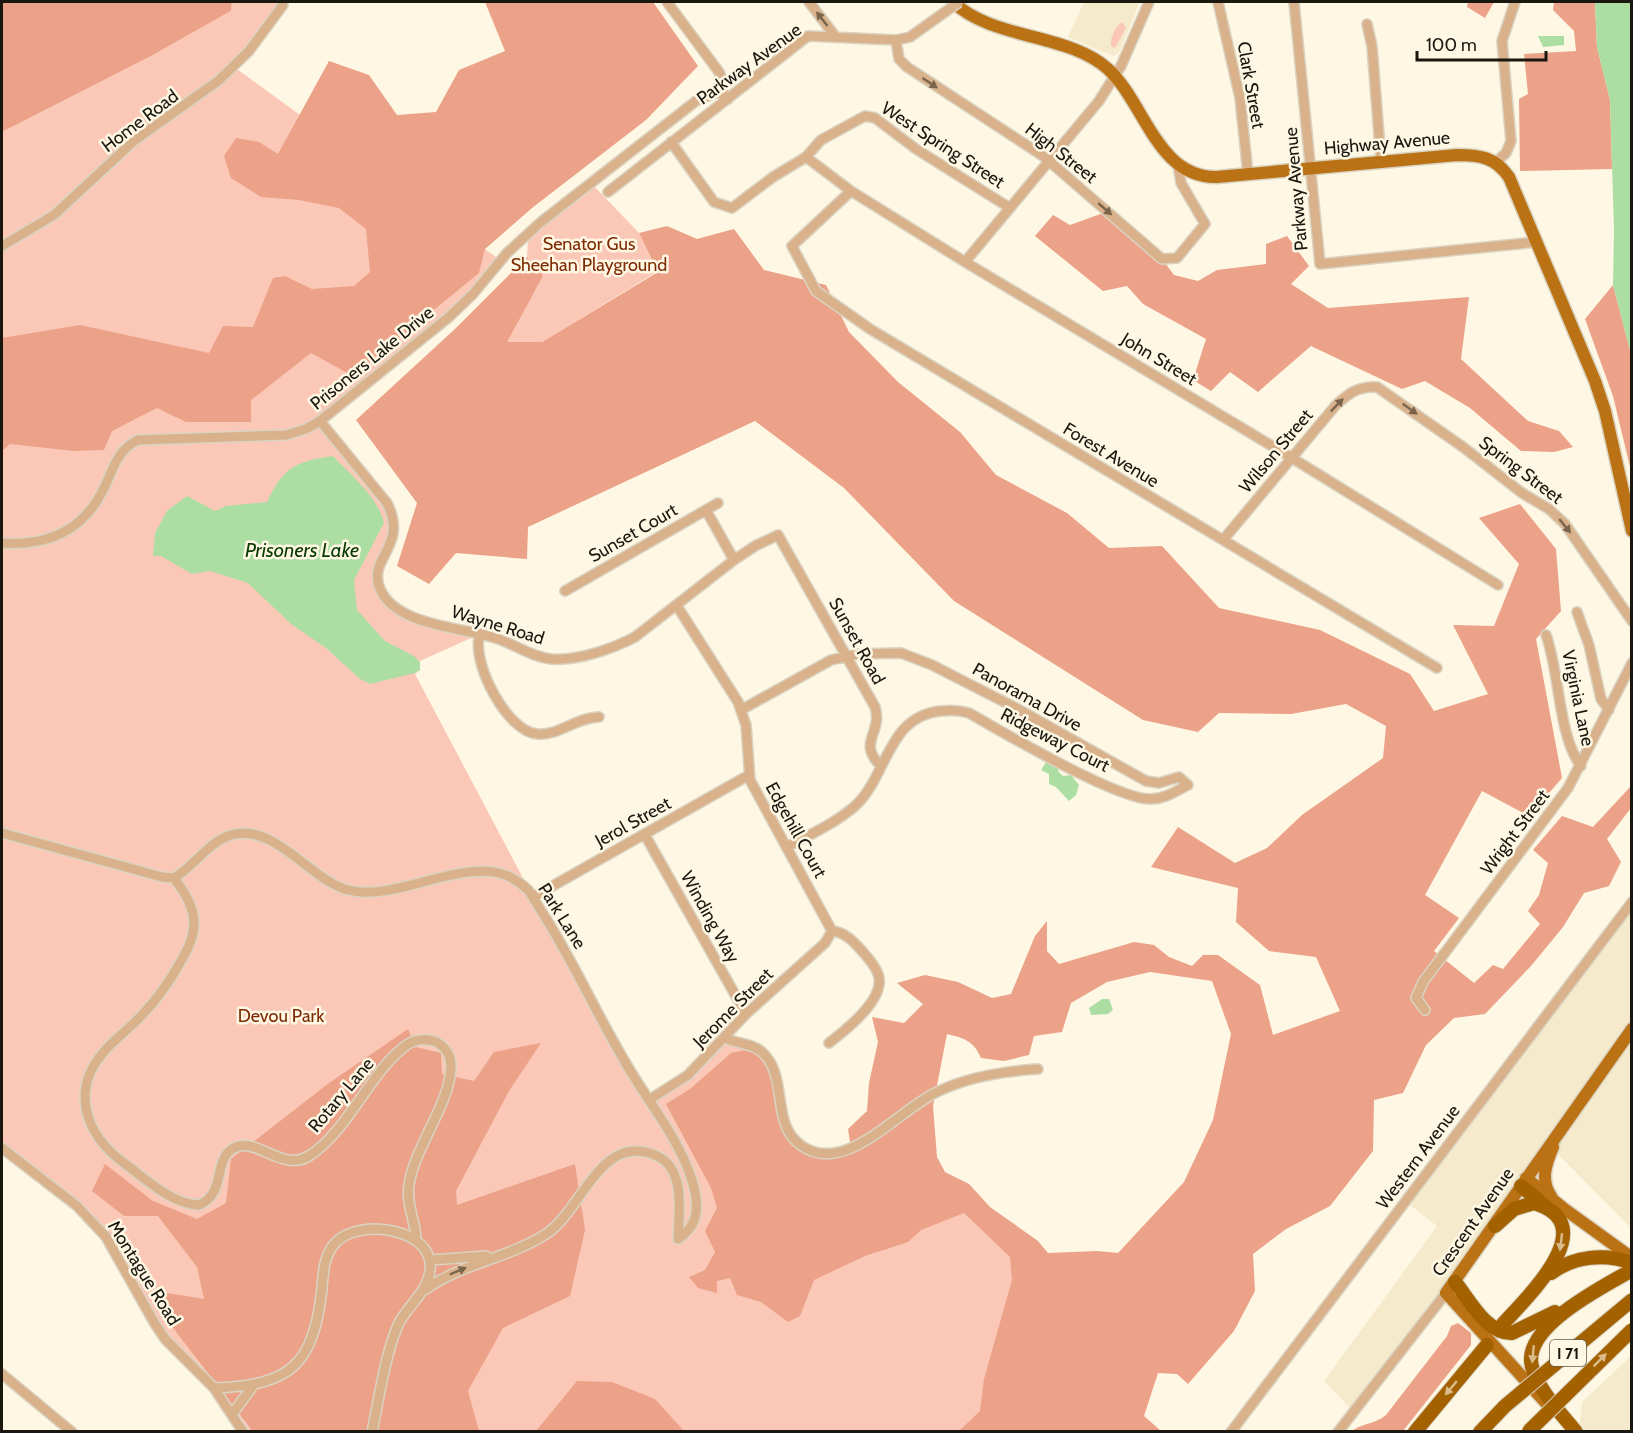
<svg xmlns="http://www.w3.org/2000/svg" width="1633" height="1433" font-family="Cabin,sans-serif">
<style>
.built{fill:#f5eacb}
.green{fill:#fbc8b7}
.forest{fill:#eba288;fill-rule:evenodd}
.water{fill:#acdea4}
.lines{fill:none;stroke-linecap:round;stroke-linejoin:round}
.minor-casing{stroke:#dad3c2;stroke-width:12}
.major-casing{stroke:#dad3c2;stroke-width:15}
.highway-casing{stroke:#dad3c2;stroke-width:16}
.minor{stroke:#d9b18a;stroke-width:9}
.major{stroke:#ba7215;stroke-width:12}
.highway{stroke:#a36100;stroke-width:14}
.minor-bridge-casing{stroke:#dad3c2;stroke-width:12;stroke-linecap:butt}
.highway-bridge-casing{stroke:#dad3c2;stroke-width:16;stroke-linecap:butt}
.minor-bridge{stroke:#d9b18a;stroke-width:9}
.highway-bridge{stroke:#a36100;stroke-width:14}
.oneway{fill:#7a644c}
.oneway2{fill:#dabb89}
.labels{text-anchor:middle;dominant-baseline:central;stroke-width:5;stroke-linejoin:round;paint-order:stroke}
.shield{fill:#fef7e4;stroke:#5e5a4f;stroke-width:1.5}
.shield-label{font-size:16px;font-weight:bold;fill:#1a170f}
.street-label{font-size:18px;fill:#1a170f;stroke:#fef7e4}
.park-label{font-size:18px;fill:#7e2a02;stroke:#fef7e4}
.water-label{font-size:20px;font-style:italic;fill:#093b01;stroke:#fef7e4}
</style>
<rect width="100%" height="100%" fill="#fef7e4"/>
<!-- built -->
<path class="built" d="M 1084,2 L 1140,2 L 1119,53 L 1113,56 L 1068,37 Z
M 1631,902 L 1631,1228 L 1552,1148 L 1477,1252 L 1353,1411 L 1324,1381 L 1437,1226 L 1405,1201 Z
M 1631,1356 L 1631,1431 L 1579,1432 L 1582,1402 Z"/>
<!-- green -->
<path class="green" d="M 232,2 L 277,2 L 283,5 L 234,67 L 500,260 L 473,294 L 320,422 L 394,517 L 378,578 L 399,610 L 480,634 L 420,661 L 420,670 L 415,674 L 533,897 L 649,1100 L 676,1083 L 725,1038 L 750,1045 L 781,1103 L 796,1141 L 829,1155 L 878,1131 L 1139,1379 L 1119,1431 L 243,1431 L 233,1413 L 165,1339 L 106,1237 L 2,1148 L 2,132 L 151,56 L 231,11 Z
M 1122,22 L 1126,28 L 1115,48 L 1111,46 C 1110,38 1115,27 1122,22 Z
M 593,185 L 639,233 L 658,271 L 542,342 L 506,342 L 543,276 L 527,257 L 528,239 Z"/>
<!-- forest -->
<path class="forest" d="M 2,2 L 232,2 L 231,11 L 151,56 L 2,132 Z
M 485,2 L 653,2 L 698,66 L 646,120 L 532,208 L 485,249 L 479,273 L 353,376 L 311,353 L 251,400 L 251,422 L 186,422 L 157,408 L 112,431 L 104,450 L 74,451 L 10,444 L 2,451 L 2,338 L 80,325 L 209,353 L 223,326 L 253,327 L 273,278 L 285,276 L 312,289 L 354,286 L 370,272 L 366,229 L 339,208 L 299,200 L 261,197 L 231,178 L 224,156 L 236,138 L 259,142 L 278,154 L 329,61 L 369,75 L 397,115 L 436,112 L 459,70 L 505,51 Z
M 1468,2 L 1494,2 L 1485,18 L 1467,7 Z
M 1554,2 L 1595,2 L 1597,47 L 1610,100 L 1612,169 L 1520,171 L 1519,99 L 1528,94 L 1524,54 L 1576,51 L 1574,31 L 1553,10 Z
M 1106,212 L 1162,259 L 1174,275 L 1198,281 L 1217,270 L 1266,264 L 1266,244 L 1287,236 L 1309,266 L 1291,284 L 1328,308 L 1469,297 L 1461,359 L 1528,421 L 1559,431 L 1573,447 L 1554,452 L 1521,451 L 1470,408 L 1425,381 L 1402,389 L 1311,346 L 1258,392 L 1230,372 L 1211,391 L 1193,380 L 1206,339 L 1143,304 L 1127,286 L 1103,291 L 1035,236 L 1053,215 L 1070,225 Z
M 667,226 L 697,239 L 734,229 L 764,270 L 826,285 L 849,332 L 898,382 L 960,432 L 996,475 L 1067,513 L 1109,548 L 1162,546 L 1219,608 L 1320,630 L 1410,674 L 1434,711 L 1488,694 L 1453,625 L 1494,626 L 1519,564 L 1479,518 L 1520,504 L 1556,549 L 1561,611 L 1536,639 L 1562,778 L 1529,816 L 1482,791 L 1425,895 L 1459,918 L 1434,951 L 1474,983 L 1493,965 L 1503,969 L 1540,924 L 1528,911 L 1539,895 L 1548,863 L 1533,850 L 1562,816 L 1593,827 L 1631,786 L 1631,808 L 1607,839 L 1621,862 L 1609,886 L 1584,893 L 1563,927 L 1531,966 L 1485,1014 L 1454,1018 L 1426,1045 L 1403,1093 L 1374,1100 L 1373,1151 L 1330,1206 L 1286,1229 L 1253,1254 L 1255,1291 L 1234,1331 L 1188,1384 L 1177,1374 L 1158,1373 L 1144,1416 L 1161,1431 L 959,1431 L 980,1411 L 984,1379 L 1012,1280 L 1010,1257 L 964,1213 L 921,1230 L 908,1242 L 865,1256 L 814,1280 L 800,1316 L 788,1322 L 761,1302 L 737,1295 L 730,1278 L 717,1281 L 717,1293 L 698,1288 L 689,1277 L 705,1270 L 715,1252 L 705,1231 L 717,1208 L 711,1188 L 666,1104 L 690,1089 L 731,1053 L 756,1048 L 772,1064 L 784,1122 L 812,1152 L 851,1149 L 848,1129 L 867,1111 L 869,1083 L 878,1042 L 872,1017 L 904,1023 L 923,1004 L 897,983 L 925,975 L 958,982 L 992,998 L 1011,994 L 1035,936 L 1047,921 L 1047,951 L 1059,964 L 1134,942 L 1154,945 L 1169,957 L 1192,966 L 1203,955 L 1218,955 L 1260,985 L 1273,1035 L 1340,1011 L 1316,957 L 1269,951 L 1236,922 L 1238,888 L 1151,867 L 1178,827 L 1235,863 L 1267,848 L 1302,815 L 1383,758 L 1386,726 L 1346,704 L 1291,714 L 1219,713 L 1198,732 L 1143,720 L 954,601 L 844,488 L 755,421 L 528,527 L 527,559 L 456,553 L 429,584 L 397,566 L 417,503 L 356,420 L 456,328 L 527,257 L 543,276 L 507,342 L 542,342 L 658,272 L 639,233 ZM 1150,972 L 1212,981 L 1231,1034 L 1213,1120 L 1184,1182 L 1118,1253 L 1097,1251 L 1048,1253 L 1038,1241 L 990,1207 L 969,1184 L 945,1172 L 937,1157 L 933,1106 L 947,1034 C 964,1038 974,1041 981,1058 L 1004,1061 L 1029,1055 L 1034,1036 L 1062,1032 L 1071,1003 L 1107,982 Z
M 1613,285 L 1631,354 L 1631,471 L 1613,396 L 1585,319 Z
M 408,1029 L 416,1047 L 441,1053 L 442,1074 L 474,1081 L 494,1052 L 541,1043 L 509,1091 L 456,1191 L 457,1205 L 575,1164 L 585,1230 L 570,1296 L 503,1328 L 468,1391 L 479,1431 L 250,1431 L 251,1429 L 160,1311 L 155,1291 L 204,1299 L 197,1267 L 158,1216 L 124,1216 L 92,1191 L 105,1164 L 153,1201 L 197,1219 L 226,1203 L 231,1159 L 329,1083 Z
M 1458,1323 L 1471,1333 L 1471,1345 L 1403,1431 L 1352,1431 C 1362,1423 1374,1425 1386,1415 L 1447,1336 L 1451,1326 Z
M 577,1381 L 612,1382 L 655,1399 L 684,1431 L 536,1431 Z"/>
<!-- water -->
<path class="water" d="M 1595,2 L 1631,2 L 1631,354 L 1613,285 L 1614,230 L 1610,100 L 1597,47 Z
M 1538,36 L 1564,36 L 1564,45 L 1543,47 Z
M 333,456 C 351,475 378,497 384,523 L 354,580 L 357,610 L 385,641 L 414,656 L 420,662 L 420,670 L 415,673 L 370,684 L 360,679 L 326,648 L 291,624 L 248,583 L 210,571 L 192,574 L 161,556 L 153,556 L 155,533 L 167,511 L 187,496 L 215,511 L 226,506 L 267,502 C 283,467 297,461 333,456 Z
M 1047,761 L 1059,765 L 1058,771 L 1063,776 L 1071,775 L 1079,785 L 1076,795 L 1069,801 L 1056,787 L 1049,784 L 1049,774 L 1041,770 Z
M 1102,999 L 1109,999 L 1113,1010 L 1108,1014 L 1091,1015 L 1089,1008 Z"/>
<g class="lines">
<!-- minor casing -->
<g class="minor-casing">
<path id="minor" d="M 667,2 L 719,72 L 723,81 L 723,93
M 809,2 L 835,36
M 1218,2 L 1240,98 L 1248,174
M 1294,2 L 1320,264 L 1537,242
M 1367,24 L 1372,46 L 1381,161
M 896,40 L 899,59 L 907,67 L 1043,156 L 1162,259 L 1177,258 L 1205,224 L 1181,183 L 1178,165
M 671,142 L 714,202 L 732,208 L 773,177 L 806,157 L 821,140 L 865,116 L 875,118 L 916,149 L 1010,208
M 806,157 L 851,191 L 965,262 L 1292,458 L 1498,585
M 1496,162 L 1506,153 L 1511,141 L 1502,41 L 1515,2
M 851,191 L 792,246 L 816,291 L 870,329 L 1437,668
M 608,192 L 808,36 L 896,40 L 910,37 L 938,17
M 2,246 L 54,215 L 135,140 L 218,81 L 249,51 L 283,5
M 965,262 L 1099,101 L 1121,66 L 1149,2
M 320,421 L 387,503 C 409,547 367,557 380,589 C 396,626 462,627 495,638 C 515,644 531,657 551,659 C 578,661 612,649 635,637 L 734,560 L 755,546 L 778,535 L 875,707 C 883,733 857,742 880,765
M 706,510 L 734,560
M 1223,540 L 1336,405 C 1349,393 1358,386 1377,387 L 1463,447 L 1522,493 L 1549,509 L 1565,524 L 1632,621
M 2,543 C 45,546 81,533 102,492 C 113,472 115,451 138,440 L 286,435 L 306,429 L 320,421 L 449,317 L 473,294 L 507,253 L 541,222 L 696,101 L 718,92 L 728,99
M 565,591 L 718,503
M 677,606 L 738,702 L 746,725 L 750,780 L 832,931
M 1577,612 L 1589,645 L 1601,699 L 1609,710
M 480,634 C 470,661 507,732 537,734 C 559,736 577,717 599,717
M 1546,635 C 1560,673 1558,736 1581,766
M 741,710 L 831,660 L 858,654 L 901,653 L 932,665 L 1016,708 L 1146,781 L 1159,783 L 1179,777 L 1188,785 C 1176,791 1165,799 1150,799 C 1116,799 1004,733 969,713 C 959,710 951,710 941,711 C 887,716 888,776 855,806 C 836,823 809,835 787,847
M 2,833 L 162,877 L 174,878
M 645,835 L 746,1014
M 174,878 C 182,889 190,900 193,914 C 197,931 189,947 181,961 C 170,981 157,1000 141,1016 C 128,1030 113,1040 102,1054 C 70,1093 87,1136 124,1163 C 146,1179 171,1204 199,1205 C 226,1194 213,1162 232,1149 C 255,1134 281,1173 309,1156 C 347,1133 372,1068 408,1044 C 416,1039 430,1038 438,1043 C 446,1048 451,1056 451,1066 C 451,1102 414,1148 409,1185 C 406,1204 415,1220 416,1238
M 174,878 C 193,867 207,844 228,836 C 274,820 309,880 348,890 C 394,903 466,855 510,877 C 516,880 523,885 528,890 C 534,898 539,908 545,917 C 574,963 596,1013 624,1060 C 647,1102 685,1144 695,1192 C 699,1212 696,1227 678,1239
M 533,897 L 749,775
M 1425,1010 L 1416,998 L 1423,982 L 1568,788 L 1632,663
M 725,1038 C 737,1044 753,1043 763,1053 C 789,1078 770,1125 802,1146 C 846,1176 898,1110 937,1092 C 967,1077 1006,1071 1038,1069
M 829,1043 C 846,1030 887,998 878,974 C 875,965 868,958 862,951 C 854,942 845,932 832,931
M 649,1100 L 688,1075 L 746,1014 L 825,943 L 832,931
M 2,1148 L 77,1206 L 106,1237 L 155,1324 L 165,1339 L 214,1388 L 243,1432
M 431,1260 L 486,1256
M 426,1289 C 463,1263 509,1258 546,1234 C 582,1211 601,1130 657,1156 C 686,1169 679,1213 678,1239
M 2,1374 L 72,1432
M 214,1388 C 291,1385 313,1366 322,1289 C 323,1273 324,1254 336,1242 C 361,1217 436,1229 430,1271 C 427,1293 407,1306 398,1325 C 385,1355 379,1399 372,1432
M 233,1413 L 252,1387
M 1231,1432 L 1632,902
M 1338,1432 L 1446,1293"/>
</g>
<!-- major casing -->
<g class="major-casing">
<path id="major" d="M 953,2 C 993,40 1068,33 1108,69 C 1145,103 1157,178 1217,177 L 1457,155 C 1480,155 1495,157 1509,177 L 1595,381 L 1605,411 L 1632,531
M 1526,1178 L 1563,1208 L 1632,1258
M 1551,1196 C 1540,1181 1546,1163 1553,1147
M 1547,1404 L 1446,1293 L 1632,1029"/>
</g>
<!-- highway casing -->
<g class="highway-casing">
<path id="highway" d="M 1521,1186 L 1545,1206
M 1495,1226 L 1514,1209 L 1534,1203 C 1605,1224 1527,1297 1503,1324
M 1551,1273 C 1574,1256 1605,1253 1632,1263
M 1455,1282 C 1469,1299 1486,1334 1512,1333 L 1555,1312
M 1415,1432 L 1487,1345
M 1480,1432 L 1505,1406
M 1576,1432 C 1560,1412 1539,1391 1532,1367 C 1521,1327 1603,1287 1632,1270"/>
</g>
<!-- minor -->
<use href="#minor" class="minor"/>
<!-- major -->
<use href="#major" class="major"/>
<!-- highway -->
<use href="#highway" class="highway"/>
<!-- minor-bridge casing -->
<g class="minor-bridge-casing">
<path id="minor-bridge" d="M 938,17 L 959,2"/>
</g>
<!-- highway-bridge casing -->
<g class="highway-bridge-casing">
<path id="highway-bridge" d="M 1505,1406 L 1632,1300
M 1529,1431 L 1632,1330"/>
</g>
<!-- minor-bridge -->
<use href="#minor-bridge" class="minor-bridge"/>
<!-- highway-bridge -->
<use href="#highway-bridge" class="highway-bridge"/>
</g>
<!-- one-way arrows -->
<defs><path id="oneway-solid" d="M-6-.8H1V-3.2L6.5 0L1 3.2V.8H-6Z" transform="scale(1.5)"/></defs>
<g class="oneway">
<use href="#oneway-solid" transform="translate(822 19) rotate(-128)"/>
<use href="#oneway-solid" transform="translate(930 83) rotate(34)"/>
<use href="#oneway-solid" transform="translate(1105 209) rotate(41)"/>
<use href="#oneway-solid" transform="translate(1337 405) rotate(-46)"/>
<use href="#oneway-solid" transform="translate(1410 409) rotate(36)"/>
<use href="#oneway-solid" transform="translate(1565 526) rotate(51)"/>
<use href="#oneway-solid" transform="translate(458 1271) rotate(-23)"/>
</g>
<g class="oneway2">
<use href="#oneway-solid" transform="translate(1561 1242) rotate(97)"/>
<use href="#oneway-solid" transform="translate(1533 1354) rotate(95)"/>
<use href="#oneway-solid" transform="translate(1600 1360) rotate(-45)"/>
<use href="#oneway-solid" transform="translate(1451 1388) rotate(130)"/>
</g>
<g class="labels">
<!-- shield labels -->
<rect class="shield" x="1550" y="1340" width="36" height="26" rx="4.5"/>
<g class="shield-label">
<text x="1568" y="1353">I 71</text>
</g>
<!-- street labels -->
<g class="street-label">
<text transform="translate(749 64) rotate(-36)">Parkway Avenue</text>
<text transform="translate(1251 85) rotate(80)">Clark Street</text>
<text transform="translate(140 121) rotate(-37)">Home Road</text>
<text transform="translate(1387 143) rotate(-5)">Highway Avenue</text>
<text transform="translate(943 145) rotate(33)">West Spring Street</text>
<text transform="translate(1061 153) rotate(38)">High Street</text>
<text transform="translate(1296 189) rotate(-95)">Parkway Avenue</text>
<text transform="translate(372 358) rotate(-39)">Prisoners Lake Drive</text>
<text transform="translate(1159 359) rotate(31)">John Street</text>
<text transform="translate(1276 451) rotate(-50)">Wilson Street</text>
<text transform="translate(1111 455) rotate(31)">Forest Avenue</text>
<text transform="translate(1521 470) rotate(37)">Spring Street</text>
<text transform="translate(633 533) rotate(-30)">Sunset Court</text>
<text transform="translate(498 625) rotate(17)">Wayne Road</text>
<text transform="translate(857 641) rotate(61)">Sunset Road</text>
<text transform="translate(1027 697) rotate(29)">Panorama Drive</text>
<text transform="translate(1578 698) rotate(78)">Virginia Lane</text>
<text transform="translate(1055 740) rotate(27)">Ridgeway Court</text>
<text transform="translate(633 822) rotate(-29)">Jerol Street</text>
<text transform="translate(796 830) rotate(61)">Edgehill Court</text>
<text transform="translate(1515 832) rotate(-53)">Wright Street</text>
<text transform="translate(562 916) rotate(58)">Park Lane</text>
<text transform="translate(710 917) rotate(61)">Winding Way</text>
<text transform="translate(733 1008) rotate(-45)">Jerome Street</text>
<text transform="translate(341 1095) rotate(-50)">Rotary Lane</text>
<text transform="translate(1418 1157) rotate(-53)">Western Avenue</text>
<text transform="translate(1473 1222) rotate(-55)">Crescent Avenue</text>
<text transform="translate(144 1273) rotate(58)">Montague Road</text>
</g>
<!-- park labels -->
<g class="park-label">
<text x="589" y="244">Senator Gus<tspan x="589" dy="21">Sheehan Playground</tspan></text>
<text x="281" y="1016">Devou Park</text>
</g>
<!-- water labels -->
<g class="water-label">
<text x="302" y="550">Prisoners Lake</text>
</g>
</g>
<!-- border -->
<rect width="1633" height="1433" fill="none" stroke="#1a170f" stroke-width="6"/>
<!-- scale -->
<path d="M1417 51v9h129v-9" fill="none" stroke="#1a170f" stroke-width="3"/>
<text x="1426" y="51" font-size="18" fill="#1a170f" stroke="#fef7e4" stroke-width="4.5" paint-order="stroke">100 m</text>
</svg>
